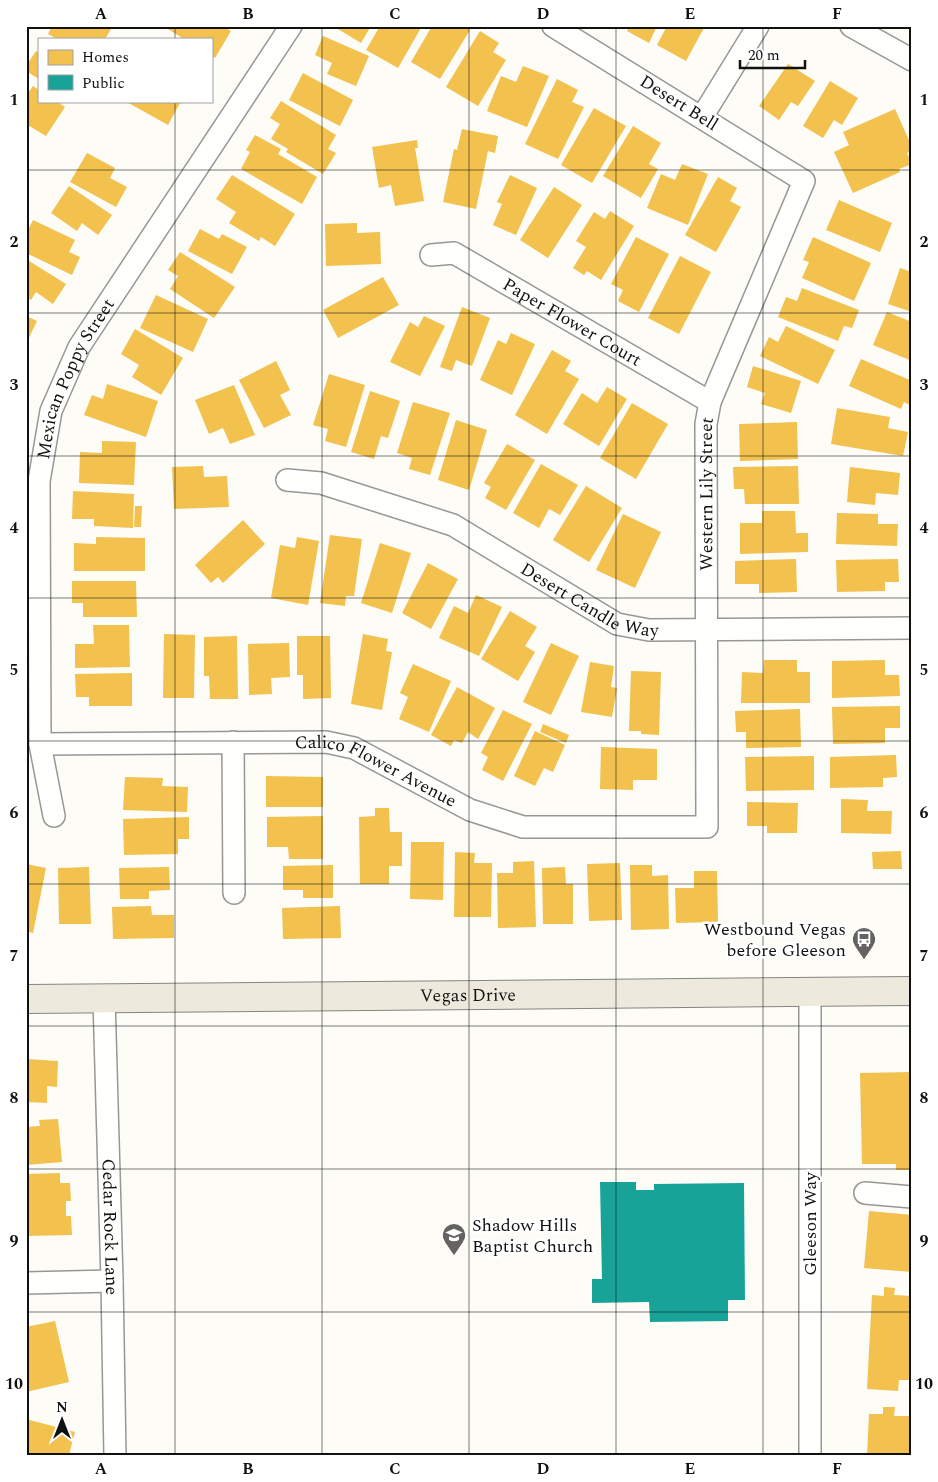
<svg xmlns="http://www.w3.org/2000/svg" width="938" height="1482" font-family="Spectral,serif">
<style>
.homes{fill:#f2c14e}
.public{fill:#17a398}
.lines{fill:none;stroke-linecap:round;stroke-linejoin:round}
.minor-casing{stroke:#979795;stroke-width:24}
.major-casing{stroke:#858482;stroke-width:30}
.minor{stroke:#fffffe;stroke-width:21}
.major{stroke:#ede9dc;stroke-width:28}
.grid{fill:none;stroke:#111;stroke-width:1;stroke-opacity:0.55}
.labels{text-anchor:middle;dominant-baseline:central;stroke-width:5;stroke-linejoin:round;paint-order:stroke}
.street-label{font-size:18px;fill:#111;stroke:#fff}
.poi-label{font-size:18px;fill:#111;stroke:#fff;text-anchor:end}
.neatline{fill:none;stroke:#111;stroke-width:2}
.grid-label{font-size:16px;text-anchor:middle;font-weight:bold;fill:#111}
</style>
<rect width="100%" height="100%" fill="#fdfcf7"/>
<!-- homes -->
<path class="homes" d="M 52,26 L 107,26 L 111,29 L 105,39 L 57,39 L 48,34 Z
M 163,26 L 223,26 L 231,31 L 215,58 L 211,55 L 211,39 L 184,39 Z
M 333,26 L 371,26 L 361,43 Z
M 380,26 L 422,26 L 398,68 L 366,50 Z
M 432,26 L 464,26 L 470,30 L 440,79 L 411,62 Z
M 629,26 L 657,26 L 649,43 L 627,31 Z
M 667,26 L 705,26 L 686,61 L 657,45 Z
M 480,31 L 499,43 L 493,52 L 506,60 L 478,106 L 446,87 Z
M 323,36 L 369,56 L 356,86 L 327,74 L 332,63 L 315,55 Z
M 36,51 L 39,53 L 39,79 L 26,71 L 26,66 Z
M 788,64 L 815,81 L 798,106 L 791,102 L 779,120 L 759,106 Z
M 523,66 L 549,76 L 527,127 L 487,111 L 501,76 L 516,82 Z
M 303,73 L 353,100 L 340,126 L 289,100 Z
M 557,79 L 578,90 L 572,102 L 584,107 L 558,159 L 525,144 Z
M 830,81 L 858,98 L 842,125 L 834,120 L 823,138 L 803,126 Z
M 33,86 L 39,90 L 39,101 L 56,101 L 65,107 L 46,136 L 26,124 L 26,96 Z
M 125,101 L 181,101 L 168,125 Z
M 281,101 L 336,135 L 328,149 L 336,153 L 323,174 L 286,152 L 288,149 L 271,139 L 280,124 L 270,118 Z
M 594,108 L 626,126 L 592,183 L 561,165 Z
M 895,109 L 912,147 L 912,151 L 907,153 L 912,164 L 899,169 L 900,172 L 853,193 L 834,152 L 849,145 L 843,132 Z
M 633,126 L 661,143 L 649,164 L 658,169 L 641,198 L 603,176 Z
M 462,129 L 498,136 L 495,153 L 488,151 L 476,209 L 443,202 L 454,149 L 457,150 Z
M 255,135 L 281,149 L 278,154 L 317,177 L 302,204 L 241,169 L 250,152 L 246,150 Z
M 417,140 L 418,148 L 415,148 L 424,201 L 395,206 L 391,185 L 379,188 L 372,147 Z
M 87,153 L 115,168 L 110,178 L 127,187 L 116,207 L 70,182 Z
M 682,164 L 708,174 L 688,225 L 647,208 L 661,174 L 675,180 Z
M 232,175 L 295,214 L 275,246 L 261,237 L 259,241 L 229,223 L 236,212 L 216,199 Z
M 510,175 L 537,188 L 516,235 L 493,225 L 502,204 L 497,202 Z
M 718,177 L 737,188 L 730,201 L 741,207 L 716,252 L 685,235 Z
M 69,186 L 112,215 L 98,235 L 82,223 L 77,231 L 51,213 Z
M 554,187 L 582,205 L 548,258 L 520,240 Z
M 839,200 L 892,223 L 880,252 L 826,230 Z
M 610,211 L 634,226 L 601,280 L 587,271 L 584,275 L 573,268 L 586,247 L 576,241 L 594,212 L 605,219 Z
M 33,220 L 75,240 L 69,252 L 80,257 L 72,275 L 26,253 L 26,234 Z
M 357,223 L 357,233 L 380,232 L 381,264 L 326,266 L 325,224 Z
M 200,229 L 219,239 L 222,234 L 247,247 L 232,274 L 188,251 Z
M 636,237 L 669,254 L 639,312 L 618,301 L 623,290 L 611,284 Z
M 813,237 L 871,263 L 854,301 L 802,278 L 809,262 L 803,260 Z
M 180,252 L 235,287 L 214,318 L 170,289 L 178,276 L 168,270 Z
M 680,256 L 711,272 L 679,334 L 648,318 Z
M 26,259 L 66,284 L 53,304 L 36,292 L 31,300 L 26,297 Z
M 900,268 L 912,272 L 912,312 L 888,304 Z
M 383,277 L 399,305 L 338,338 L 323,310 Z
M 802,288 L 859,310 L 852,328 L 844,326 L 838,341 L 778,317 L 786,297 L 797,301 Z
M 156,295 L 208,319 L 193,352 L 140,328 Z
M 462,307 L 490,318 L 472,366 L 456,360 L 452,371 L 440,367 Z
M 887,312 L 912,322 L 912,361 L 873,345 Z
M 26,316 L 37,321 L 26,344 Z
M 424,316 L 445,326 L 420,376 L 390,362 L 410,322 L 418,327 Z
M 786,326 L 835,350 L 818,384 L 760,356 L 769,337 L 778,342 Z
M 135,329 L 183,358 L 161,395 L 132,377 L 139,365 L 121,354 Z
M 511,333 L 535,344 L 512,395 L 480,380 L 498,340 L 506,344 Z
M 552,350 L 571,361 L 565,371 L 579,379 L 547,434 L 515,415 Z
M 861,359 L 912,381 L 912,406 L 904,402 L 901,409 L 849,386 Z
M 276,361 L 290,390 L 280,395 L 291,415 L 264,428 L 239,380 Z
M 753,366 L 801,381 L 791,413 L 761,404 L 765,393 L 747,387 Z
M 329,374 L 365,385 L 346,447 L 325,441 L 328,429 L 313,425 Z
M 107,384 L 158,401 L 146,437 L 84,415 L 92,395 L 103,399 Z
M 234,385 L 255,435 L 230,444 L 223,428 L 209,434 L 195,400 Z
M 607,387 L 627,399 L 599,446 L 563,424 L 582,393 L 597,403 Z
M 370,391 L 400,401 L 388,438 L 381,436 L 374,459 L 351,452 Z
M 413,402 L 450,413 L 430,475 L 409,469 L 412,458 L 397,453 Z
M 632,403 L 668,424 L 636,479 L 600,458 Z
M 837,408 L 890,417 L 888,428 L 908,432 L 903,456 L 831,444 Z
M 456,420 L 487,430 L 469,490 L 438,480 Z
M 797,422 L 798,459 L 740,461 L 739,424 Z
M 102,441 L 136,442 L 134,485 L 79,483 L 80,452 L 102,453 Z
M 507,444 L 535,460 L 506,510 L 485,498 L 491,487 L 484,483 Z
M 541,464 L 578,485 L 560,515 L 549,509 L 539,528 L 513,513 Z
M 203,466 L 204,477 L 227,476 L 229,507 L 174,509 L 172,467 Z
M 798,466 L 799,504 L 745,504 L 744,489 L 734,489 L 733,467 Z
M 850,467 L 900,473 L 898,495 L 876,493 L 875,505 L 847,502 Z
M 586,486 L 622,508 L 589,562 L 553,540 Z
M 73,491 L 134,494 L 133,528 L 94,526 L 94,519 L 72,519 Z
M 135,506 L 142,506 L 141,527 L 134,527 Z
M 762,511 L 795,511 L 796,533 L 808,533 L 808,552 L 740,554 L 740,523 L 762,523 Z
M 837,513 L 878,514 L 878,524 L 898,524 L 897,546 L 836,544 Z
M 623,514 L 661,532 L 635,588 L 596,570 Z
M 243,520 L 265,544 L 223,583 L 218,577 L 211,583 L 195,565 Z
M 330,535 L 362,539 L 354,596 L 346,596 L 345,606 L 320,603 Z
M 96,537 L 145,538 L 145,571 L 74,571 L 74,543 L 96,544 Z
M 297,537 L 319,541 L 308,605 L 271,598 L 280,545 L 295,548 Z
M 380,543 L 411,553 L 392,613 L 361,603 Z
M 796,559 L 797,592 L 759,593 L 759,584 L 735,584 L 735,561 Z
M 898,559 L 899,582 L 885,582 L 885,591 L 837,592 L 836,560 Z
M 428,563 L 458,579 L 431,629 L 402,613 Z
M 72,581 L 136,581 L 137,617 L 83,617 L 83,603 L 72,603 Z
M 476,595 L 502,607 L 479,656 L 439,638 L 454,606 L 468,613 Z
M 510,611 L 537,627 L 525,646 L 535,652 L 518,681 L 481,659 Z
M 93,625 L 129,625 L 130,667 L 75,668 L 75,644 L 94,644 Z
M 164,634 L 195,635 L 194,698 L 163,698 Z
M 363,634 L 388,639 L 386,651 L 392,652 L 382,710 L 351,704 Z
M 237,636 L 238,699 L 210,699 L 209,676 L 204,676 L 204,637 Z
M 297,636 L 330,636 L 331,698 L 303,699 L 303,675 L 297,675 Z
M 289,643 L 290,677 L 271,678 L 272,694 L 249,695 L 248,644 Z
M 551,643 L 579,656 L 551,715 L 523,702 Z
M 764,660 L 797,660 L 797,672 L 810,672 L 810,703 L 741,703 L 742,672 L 763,673 Z
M 885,660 L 885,675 L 899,675 L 900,696 L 832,698 L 832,661 Z
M 590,662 L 614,666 L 611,687 L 617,688 L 612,717 L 581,712 Z
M 413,664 L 451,681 L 429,732 L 399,719 L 408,697 L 400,693 Z
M 631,671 L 661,672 L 659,735 L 641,734 L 641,731 L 629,731 Z
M 132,673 L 132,706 L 89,706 L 89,697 L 76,697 L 75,674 Z
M 457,687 L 495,708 L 478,739 L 468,732 L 462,743 L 454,740 L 451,746 L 431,735 Z
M 900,706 L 900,728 L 885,728 L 885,743 L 833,744 L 832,707 Z
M 800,709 L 801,747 L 746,748 L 746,732 L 736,732 L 735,711 Z
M 503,710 L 532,724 L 503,781 L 482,770 L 488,757 L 481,753 Z
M 543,724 L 569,735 L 566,743 L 540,732 Z
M 535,731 L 565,745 L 553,772 L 544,768 L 535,786 L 514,776 Z
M 601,747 L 657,749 L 657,780 L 633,780 L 633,790 L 600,789 Z
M 896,755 L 897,777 L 883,778 L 883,787 L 830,788 L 830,757 Z
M 814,756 L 814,790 L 746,791 L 745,757 Z
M 266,776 L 323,777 L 323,807 L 266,807 Z
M 125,777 L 163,778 L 162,786 L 188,787 L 187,812 L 123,810 Z
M 841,799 L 868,800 L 867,811 L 892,811 L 891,834 L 841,833 Z
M 747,802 L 798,803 L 797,833 L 767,833 L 767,826 L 747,826 Z
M 375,808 L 389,808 L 390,832 L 402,832 L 402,866 L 389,866 L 389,884 L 360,884 L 359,817 L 375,816 Z
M 323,816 L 323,859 L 289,859 L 288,847 L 267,847 L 267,817 Z
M 189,817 L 189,839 L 178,839 L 178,854 L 124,855 L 123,819 Z
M 411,842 L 444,842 L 443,900 L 410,899 Z
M 901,851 L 902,869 L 873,869 L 872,852 Z
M 455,852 L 475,853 L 474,863 L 492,863 L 491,917 L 454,917 Z
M 534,861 L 536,927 L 498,928 L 497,873 L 513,873 L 513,862 Z
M 620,863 L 622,920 L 589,921 L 587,864 Z
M 26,864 L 46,868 L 33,933 L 26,931 Z
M 333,865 L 333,898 L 303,898 L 303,890 L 283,890 L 283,866 Z
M 630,865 L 652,865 L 652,876 L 668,875 L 669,929 L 631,930 Z
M 89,867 L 91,924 L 59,924 L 58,868 Z
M 169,867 L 170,890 L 149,891 L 149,899 L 120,899 L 119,868 Z
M 565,867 L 566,884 L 573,884 L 573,924 L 543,924 L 542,868 Z
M 694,871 L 717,871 L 718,922 L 676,923 L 675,888 L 694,888 Z
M 151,906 L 152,915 L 174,915 L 174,938 L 113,939 L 112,907 Z
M 340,906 L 341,938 L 283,939 L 282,908 Z
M 26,1059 L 58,1061 L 57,1087 L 47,1086 L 47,1103 L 26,1102 Z
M 912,1072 L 912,1170 L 896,1170 L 896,1164 L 862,1164 L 860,1073 Z
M 58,1119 L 62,1162 L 26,1165 L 26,1127 L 40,1126 L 39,1120 Z
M 60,1173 L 60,1183 L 70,1183 L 71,1201 L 66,1201 L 66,1216 L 71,1216 L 72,1235 L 26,1236 L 26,1174 Z
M 869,1211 L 912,1215 L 912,1272 L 864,1268 Z
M 884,1287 L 895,1288 L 894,1295 L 912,1296 L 912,1380 L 899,1380 L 898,1391 L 867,1389 L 872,1295 L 884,1296 Z
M 55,1321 L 69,1382 L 26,1392 L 26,1327 Z
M 883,1407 L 895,1407 L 894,1416 L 912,1416 L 912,1456 L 867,1456 L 869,1414 L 883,1414 Z
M 26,1419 L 75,1432 L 69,1455 L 65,1454 L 64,1456 L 26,1456 Z"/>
<!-- public -->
<path class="public" d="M 600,1182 L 636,1182 L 636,1190 L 654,1190 L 654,1184 L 744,1183 L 745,1300 L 728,1300 L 728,1321 L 650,1322 L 649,1302 L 592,1303 L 592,1279 L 602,1279 Z"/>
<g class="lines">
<!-- minor casing -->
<g class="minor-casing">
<g id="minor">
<path d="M 851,26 L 912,60"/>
<path d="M 702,117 L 758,26"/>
<path id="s1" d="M 431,255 L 454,253 L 710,402"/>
<path id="s2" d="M 287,480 L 321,483 L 453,525 L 617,624 L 649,630 L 912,628"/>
<path d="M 233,742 L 234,893"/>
<path id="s3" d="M 40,744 L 326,742 L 354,748 L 470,810 L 523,827 L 707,827 L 706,424 L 710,402 L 804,181 L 553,26"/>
<path id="s4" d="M 54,816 L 40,744 L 39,481 L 51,411 L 79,347 L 291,26"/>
<path id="s5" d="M 104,998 L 112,1281 L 115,1456"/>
<path d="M 865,1193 L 912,1197"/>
<path d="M 26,1283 L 112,1281"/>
<path d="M 810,1456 L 810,992"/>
</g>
</g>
<!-- major casing -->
<g class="major-casing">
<g id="major">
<path id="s6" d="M 26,999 L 912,991"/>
</g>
</g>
<!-- minor -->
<use href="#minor" class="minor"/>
<!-- major -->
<use href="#major" class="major"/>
</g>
<!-- grid -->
<path class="grid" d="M 175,26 L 175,39M 322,26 L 322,1456M 469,26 L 469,1456M 616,26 L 616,1456M 763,26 L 763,1456M 175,101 L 175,1456M 26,170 L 912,170M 26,313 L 912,313M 26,456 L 912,456M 26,598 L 912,598M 26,741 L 912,741M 26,884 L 912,884M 26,1026 L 912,1026M 26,1169 L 912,1169M 26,1312 L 912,1312"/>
<!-- icons -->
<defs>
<g id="bus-pin" transform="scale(1.25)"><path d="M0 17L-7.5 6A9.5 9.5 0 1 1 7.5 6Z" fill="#646362" stroke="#fff"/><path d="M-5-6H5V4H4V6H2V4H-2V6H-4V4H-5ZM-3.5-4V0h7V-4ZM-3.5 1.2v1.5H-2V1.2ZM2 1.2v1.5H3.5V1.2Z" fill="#fff"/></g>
<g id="school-pin" transform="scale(1.25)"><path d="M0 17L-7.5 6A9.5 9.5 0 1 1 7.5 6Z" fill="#646362" stroke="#fff"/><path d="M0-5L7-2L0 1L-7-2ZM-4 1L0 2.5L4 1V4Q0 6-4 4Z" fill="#fff"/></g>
</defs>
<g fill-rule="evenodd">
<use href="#bus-pin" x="864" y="939"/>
<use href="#school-pin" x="454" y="1235"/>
</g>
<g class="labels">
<!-- street labels -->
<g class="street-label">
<text transform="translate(679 103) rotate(32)">Desert Bell</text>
<text stroke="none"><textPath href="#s1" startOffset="160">Paper Flower Court</textPath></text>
<text stroke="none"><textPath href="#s4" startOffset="446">Mexican Poppy Street</textPath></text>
<text stroke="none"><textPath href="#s3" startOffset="1019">Western Lily Street</textPath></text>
<text stroke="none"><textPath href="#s2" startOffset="330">Desert Candle Way</textPath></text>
<text stroke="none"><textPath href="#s3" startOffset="342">Calico Flower Avenue</textPath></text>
<text stroke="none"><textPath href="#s6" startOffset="442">Vegas Drive</textPath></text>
<text transform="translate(810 1224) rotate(-90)">Gleeson Way</text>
<text stroke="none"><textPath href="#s5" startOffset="229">Cedar Rock Lane</textPath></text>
</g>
<!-- poi labels -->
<g class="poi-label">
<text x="846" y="929">Westbound Vegas<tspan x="846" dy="21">before Gleeson</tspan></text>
<text x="472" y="1225" text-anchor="start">Shadow Hills<tspan x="472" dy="21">Baptist Church</tspan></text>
</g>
</g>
<!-- border -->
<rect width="938" height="1482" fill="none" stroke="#ffffff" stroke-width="55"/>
<!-- legend -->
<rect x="38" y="38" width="175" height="65" fill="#ffffff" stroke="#a0a0a0"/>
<rect x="48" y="50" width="25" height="15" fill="#f2c14e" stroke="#a0a0a0"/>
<text x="82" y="62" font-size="15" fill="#111111">Homes</text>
<rect x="48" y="75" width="25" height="15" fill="#17a398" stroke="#a0a0a0"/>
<text x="82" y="88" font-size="15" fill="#111111">Public</text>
<!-- north arrow -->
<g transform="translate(62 1420)" stroke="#ffffff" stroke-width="4" paint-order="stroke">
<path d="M0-4L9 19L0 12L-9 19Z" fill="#111111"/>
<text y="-8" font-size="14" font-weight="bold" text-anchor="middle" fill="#111111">N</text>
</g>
<!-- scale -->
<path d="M740 60v8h65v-8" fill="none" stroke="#111111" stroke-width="2.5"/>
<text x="748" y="60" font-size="15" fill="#111111" stroke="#ffffff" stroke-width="4" paint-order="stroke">20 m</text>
<rect x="28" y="28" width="882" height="1426" class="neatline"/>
<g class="grid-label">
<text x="101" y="19">A</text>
<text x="248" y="19">B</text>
<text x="395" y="19">C</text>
<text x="543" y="19">D</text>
<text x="690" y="19">E</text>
<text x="837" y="19">F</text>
<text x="14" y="105">1</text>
<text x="924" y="105">1</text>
<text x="14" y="247">2</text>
<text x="924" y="247">2</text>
<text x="14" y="390">3</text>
<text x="924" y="390">3</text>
<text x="14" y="533">4</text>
<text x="924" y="533">4</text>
<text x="14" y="675">5</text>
<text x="924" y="675">5</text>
<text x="14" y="818">6</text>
<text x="924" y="818">6</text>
<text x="14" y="961">7</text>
<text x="924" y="961">7</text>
<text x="14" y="1103">8</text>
<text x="924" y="1103">8</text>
<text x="14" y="1246">9</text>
<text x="924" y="1246">9</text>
<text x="14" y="1389">10</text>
<text x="924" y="1389">10</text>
<text x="101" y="1474">A</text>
<text x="248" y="1474">B</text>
<text x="395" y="1474">C</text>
<text x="543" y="1474">D</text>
<text x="690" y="1474">E</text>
<text x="837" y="1474">F</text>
</g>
</svg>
